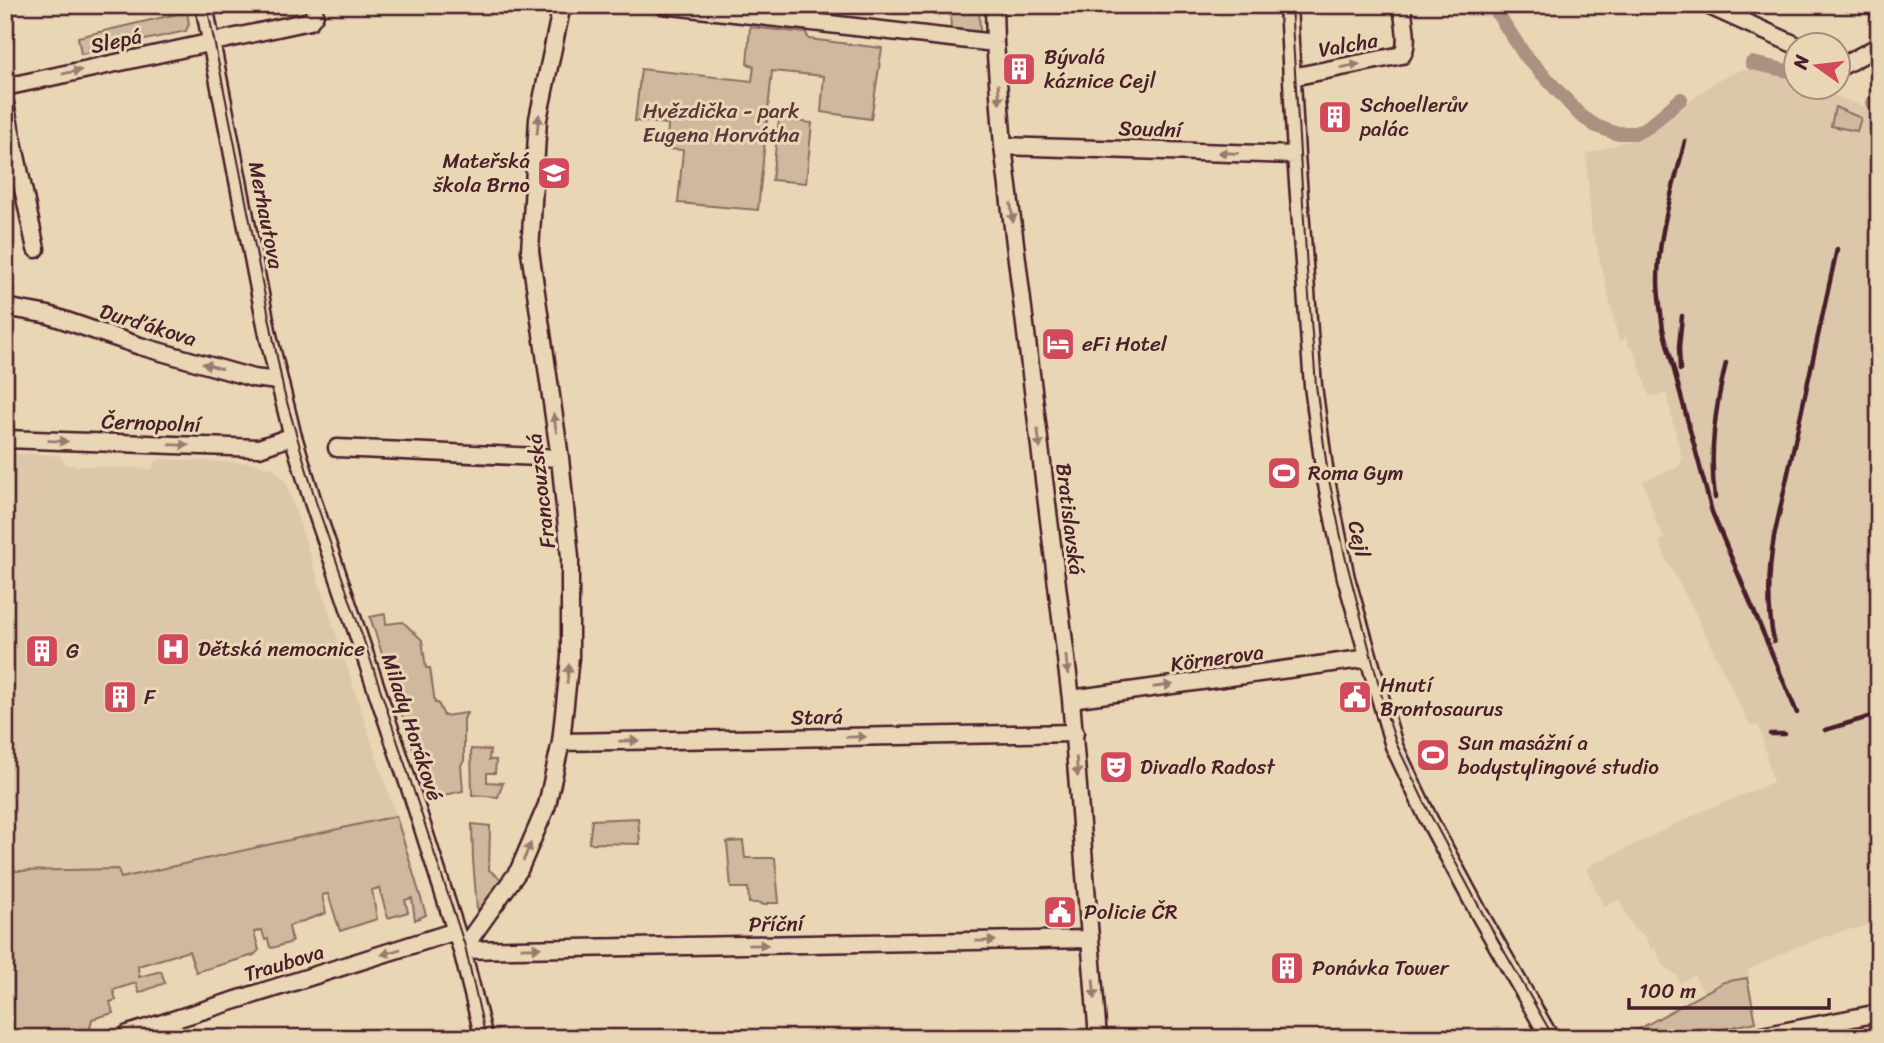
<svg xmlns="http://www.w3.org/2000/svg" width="1884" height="1043" font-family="Sriracha,sans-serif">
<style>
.built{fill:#dcc7aa}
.green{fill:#cfb89e;stroke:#8c6c64;stroke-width:2}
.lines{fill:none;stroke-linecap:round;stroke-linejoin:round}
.canal{stroke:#ac9080;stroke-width:14}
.minor-casing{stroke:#4a1f2b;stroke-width:21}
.minor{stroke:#e9d6b4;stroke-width:16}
.tram{stroke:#4a1f2b;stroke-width:2}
.rail{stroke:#4a1f2b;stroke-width:4.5}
.oneway{fill:#9a7a70}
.labels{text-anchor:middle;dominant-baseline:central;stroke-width:6;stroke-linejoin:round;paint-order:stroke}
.street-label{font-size:21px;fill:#4a1f2b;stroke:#e9d6b4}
.poi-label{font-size:21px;fill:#4a1f2b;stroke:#e9d6b4;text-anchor:start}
.park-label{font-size:21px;fill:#5e363c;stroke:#e9d6b4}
</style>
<rect width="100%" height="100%" fill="#e9d6b4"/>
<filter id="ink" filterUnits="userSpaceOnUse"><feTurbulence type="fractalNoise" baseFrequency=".0143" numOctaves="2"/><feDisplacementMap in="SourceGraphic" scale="14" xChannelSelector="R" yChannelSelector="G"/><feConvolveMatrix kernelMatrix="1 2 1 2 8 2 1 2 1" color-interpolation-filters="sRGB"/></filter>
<g filter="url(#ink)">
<!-- built -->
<path class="built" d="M 1741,70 L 1752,70 L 1783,77 L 1796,82 L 1797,88 L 1812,88 L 1879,112 L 1879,923 L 1835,933 L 1792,949 L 1748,970 L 1749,978 L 1724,982 L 1704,993 L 1694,975 L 1680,983 L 1677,976 L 1662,964 L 1655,948 L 1651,950 L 1645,936 L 1634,929 L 1619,900 L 1604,907 L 1586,868 L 1701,812 L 1773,782 L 1759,726 L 1749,724 L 1695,612 L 1666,559 L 1659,541 L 1664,539 L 1659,526 L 1657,525 L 1643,481 L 1679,467 L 1682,459 L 1666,393 L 1650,397 L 1633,347 L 1629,348 L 1627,338 L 1619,341 L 1594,234 L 1592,234 L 1586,154 L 1635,139 L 1656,127 L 1718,80 Z
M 5,453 L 59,455 L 67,465 L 153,469 L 154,463 L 159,459 L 255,463 L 275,469 L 286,482 L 396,816 L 120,878 L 117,869 L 14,871 L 5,831 Z"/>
<!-- green -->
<path class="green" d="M 180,5 L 186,5 L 189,24 L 186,31 L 81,54 L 78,37 L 181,13 Z
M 950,5 L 979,5 L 980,34 L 951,31 Z
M 750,27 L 806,33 L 809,39 L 882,48 L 871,119 L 821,112 L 824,76 L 772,71 L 758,210 L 678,203 L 683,150 L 667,149 L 668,124 L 635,121 L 641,69 L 752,81 L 754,66 L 747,64 Z
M 1835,107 L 1861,118 L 1857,131 L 1831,126 Z
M 779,119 L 812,123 L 806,183 L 772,180 Z
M 385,614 L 386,624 L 403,622 L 422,640 L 426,668 L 430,668 L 435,703 L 438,703 L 444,716 L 467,713 L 464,719 L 464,761 L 461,765 L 463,791 L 449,794 L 431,803 L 370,617 Z
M 471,749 L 490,750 L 489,760 L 496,760 L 495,773 L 487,773 L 487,782 L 503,783 L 498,797 L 472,795 Z
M 396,816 L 426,915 L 415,920 L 412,898 L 405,900 L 408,912 L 388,918 L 379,888 L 372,890 L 377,919 L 340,931 L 328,894 L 322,895 L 326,913 L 289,926 L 292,942 L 272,948 L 270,947 L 268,939 L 265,940 L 262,930 L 254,932 L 259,950 L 254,955 L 196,972 L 189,951 L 138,966 L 139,977 L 161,971 L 165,983 L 139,993 L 136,983 L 113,990 L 116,1000 L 110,1002 L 113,1013 L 92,1019 L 90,1029 L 88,1029 L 87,1034 L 74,1038 L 5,1038 L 5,858 L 11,857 L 15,871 L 118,869 L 121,878 Z
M 638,818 L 640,844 L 589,843 L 592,820 Z
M 472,824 L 490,826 L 489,870 L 502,880 L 481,908 L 477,909 L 473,860 Z
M 743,841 L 745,858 L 775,858 L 779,903 L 767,903 L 767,904 L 762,905 L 761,903 L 749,903 L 748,888 L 731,888 L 727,842 Z
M 1747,978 L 1756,1022 L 1683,1038 L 1623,1038 L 1724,982 Z"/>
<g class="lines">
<!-- canal -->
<path class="canal" d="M 1492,5 L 1524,54 L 1580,115 L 1596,126 L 1615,133 L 1636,133 L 1648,127 L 1681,99
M 1752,63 L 1797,73
M 1872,103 L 1879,105"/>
<!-- minor casing -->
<g class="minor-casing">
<path id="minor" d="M 204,5 L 268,335 L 292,433 L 313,502 L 412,794 L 462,950 L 484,1038
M 663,5 L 995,43
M 994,5 L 995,43 L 1003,146 L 1071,699 L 1098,1038
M 1288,5 L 1296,155 L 1313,386 L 1325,475 L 1346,578 L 1394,746 L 1428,818 L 1480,915 L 1550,1038
M 1707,5 L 1798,46
M 1876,5 L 1879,11
M 1839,64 L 1842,66 L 1879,46
M 1292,77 L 1402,55 C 1410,42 1403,20 1402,5
M 5,87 L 310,21 L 315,14
M 5,104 L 36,249
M 1003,146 L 1296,155
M 5,307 L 49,315 L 140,346 L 253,378 L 278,381
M 5,439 L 259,448 L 293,436
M 337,448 L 560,458
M 1071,699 L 1369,658
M 561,742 L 1075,733
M 462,950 L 519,870 L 547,805 L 561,742 L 570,657 L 570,557 L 560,458 L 530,251 L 538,119 L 562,5
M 462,950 L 1090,939
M 128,1038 L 128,1034 L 456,931
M 1752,1038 L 1879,1013"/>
</g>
<!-- minor -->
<use href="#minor" class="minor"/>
<!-- tram -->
<path class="tram" d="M 207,5 L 284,392 L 316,502 L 373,667 L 465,946 L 486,1038
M 1291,5 L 1307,270 L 1316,385 L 1328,475 L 1345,556 L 1386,712 L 1397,745 L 1431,816 L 1483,914 L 1554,1038"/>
<!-- rail -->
<path class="rail" d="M 1685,141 C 1674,186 1658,233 1658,280 C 1658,296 1661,313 1663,329 L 1712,512 L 1797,713
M 1680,370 L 1679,347 L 1682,316
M 1715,498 C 1709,452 1715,409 1726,363
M 1774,642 C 1767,606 1768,572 1774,537 L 1837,249
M 1825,730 L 1879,714
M 1770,734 L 1785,734"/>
</g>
<!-- one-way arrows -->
<defs><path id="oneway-solid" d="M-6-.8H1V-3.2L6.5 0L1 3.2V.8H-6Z" transform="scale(1.75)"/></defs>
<g class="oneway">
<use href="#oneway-solid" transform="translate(1350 66) rotate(-10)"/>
<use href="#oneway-solid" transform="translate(72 72) rotate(-12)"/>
<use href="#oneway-solid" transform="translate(999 94) rotate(85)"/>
<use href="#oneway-solid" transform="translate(538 124) rotate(-84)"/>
<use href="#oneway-solid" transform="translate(1228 153) rotate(-178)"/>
<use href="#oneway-solid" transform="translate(1012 213) rotate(83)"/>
<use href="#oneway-solid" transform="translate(212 366) rotate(-164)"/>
<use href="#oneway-solid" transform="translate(555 423) rotate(-99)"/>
<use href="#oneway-solid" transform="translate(1039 439) rotate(83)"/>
<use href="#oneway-solid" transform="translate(58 441) rotate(2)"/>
<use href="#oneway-solid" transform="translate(179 445) rotate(2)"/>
<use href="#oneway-solid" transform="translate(1067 665) rotate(83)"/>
<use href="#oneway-solid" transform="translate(568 674) rotate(-84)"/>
<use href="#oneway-solid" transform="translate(1163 686) rotate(-8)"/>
<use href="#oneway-solid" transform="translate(856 737) rotate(-1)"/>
<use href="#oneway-solid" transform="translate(629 741) rotate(-1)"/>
<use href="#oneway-solid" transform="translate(1077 767) rotate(86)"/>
<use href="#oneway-solid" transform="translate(527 852) rotate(-67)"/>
<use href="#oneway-solid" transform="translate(986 941) rotate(-1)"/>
<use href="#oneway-solid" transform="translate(758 945) rotate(-1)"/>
<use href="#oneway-solid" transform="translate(531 948) rotate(-1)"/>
<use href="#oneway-solid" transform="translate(391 952) rotate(163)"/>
<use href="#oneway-solid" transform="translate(1094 989) rotate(85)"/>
</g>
</g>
<!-- icons -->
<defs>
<g id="building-square" transform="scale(1.75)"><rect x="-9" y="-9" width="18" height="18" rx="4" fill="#d1495b" stroke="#e9d6b4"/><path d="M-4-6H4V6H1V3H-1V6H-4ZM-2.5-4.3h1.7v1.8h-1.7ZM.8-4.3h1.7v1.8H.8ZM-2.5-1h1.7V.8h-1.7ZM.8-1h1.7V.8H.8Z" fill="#fff"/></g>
<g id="school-square" transform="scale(1.75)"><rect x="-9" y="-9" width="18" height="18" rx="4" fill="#d1495b" stroke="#e9d6b4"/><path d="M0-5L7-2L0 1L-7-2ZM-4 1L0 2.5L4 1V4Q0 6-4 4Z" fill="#fff"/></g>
<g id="hotel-square" transform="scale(1.75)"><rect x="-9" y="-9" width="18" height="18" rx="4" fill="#d1495b" stroke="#e9d6b4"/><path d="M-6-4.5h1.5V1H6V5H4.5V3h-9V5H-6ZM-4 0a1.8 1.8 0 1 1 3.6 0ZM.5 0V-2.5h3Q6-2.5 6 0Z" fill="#fff"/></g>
<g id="stadium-square" transform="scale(1.75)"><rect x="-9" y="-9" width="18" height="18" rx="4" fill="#d1495b" stroke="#e9d6b4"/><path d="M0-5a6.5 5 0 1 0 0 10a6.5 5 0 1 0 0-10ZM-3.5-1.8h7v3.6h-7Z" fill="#fff"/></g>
<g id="hospital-square" transform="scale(1.75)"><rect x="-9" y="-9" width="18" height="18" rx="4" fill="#d1495b" stroke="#e9d6b4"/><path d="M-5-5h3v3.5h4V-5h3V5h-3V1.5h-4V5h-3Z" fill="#fff"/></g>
<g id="civic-square" transform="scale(1.75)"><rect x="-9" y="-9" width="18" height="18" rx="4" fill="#d1495b" stroke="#e9d6b4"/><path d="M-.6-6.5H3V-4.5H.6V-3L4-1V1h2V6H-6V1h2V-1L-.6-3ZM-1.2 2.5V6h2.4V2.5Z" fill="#fff"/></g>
<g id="theatre-square" transform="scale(1.75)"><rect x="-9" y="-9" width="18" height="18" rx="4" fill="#d1495b" stroke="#e9d6b4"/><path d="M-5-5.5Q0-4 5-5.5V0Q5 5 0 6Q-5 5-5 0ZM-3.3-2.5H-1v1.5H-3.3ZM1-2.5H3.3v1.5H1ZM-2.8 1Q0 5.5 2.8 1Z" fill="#fff"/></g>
</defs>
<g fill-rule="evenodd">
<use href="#building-square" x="1019" y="69"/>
<use href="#building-square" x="1335" y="117"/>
<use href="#school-square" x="554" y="173"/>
<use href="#hotel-square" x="1058" y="344"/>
<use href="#stadium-square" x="1284" y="473"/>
<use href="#hospital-square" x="173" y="649"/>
<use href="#building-square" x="42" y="651"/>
<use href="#building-square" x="120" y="697"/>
<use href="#civic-square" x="1355" y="697"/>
<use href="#stadium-square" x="1433" y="755"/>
<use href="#theatre-square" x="1116" y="767"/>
<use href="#civic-square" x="1060" y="912"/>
<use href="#building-square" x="1287" y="968"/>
</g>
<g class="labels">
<!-- street labels -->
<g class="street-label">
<text transform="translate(116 41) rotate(-12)">Slepá</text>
<text transform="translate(1348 45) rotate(-10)">Valcha</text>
<text transform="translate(1150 129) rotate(2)">Soudní</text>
<text transform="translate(266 215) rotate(79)">Merhautova</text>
<text transform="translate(148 325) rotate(17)">Durďákova</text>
<text transform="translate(151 423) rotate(2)">Černopolní</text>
<text transform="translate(541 491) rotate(-97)">Francouzská</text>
<text transform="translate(1070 519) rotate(83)">Bratislavská</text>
<text transform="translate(1359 539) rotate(78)">Cejl</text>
<text transform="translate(1217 658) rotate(-8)">Körnerova</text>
<text transform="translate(817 717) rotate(-1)">Stará</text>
<text transform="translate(412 727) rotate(72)">Milady Horákové</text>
<text transform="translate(776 924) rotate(-1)">Příční</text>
<text transform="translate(284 963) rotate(-17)">Traubova</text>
</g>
<!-- poi labels -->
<g class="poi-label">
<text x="1044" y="57">Bývalá<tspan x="1044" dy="24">káznice Cejl</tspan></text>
<text x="1360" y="105">Schoellerův<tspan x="1360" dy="24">palác</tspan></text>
<text x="530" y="161" text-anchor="end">Mateřská<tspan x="530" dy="24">škola Brno</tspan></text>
<text x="1082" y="344">eFi Hotel</text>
<text x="1308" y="473">Roma Gym</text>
<text x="198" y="649">Dětská nemocnice</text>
<text x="66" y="651">G</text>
<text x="1380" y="685">Hnutí<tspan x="1380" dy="24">Brontosaurus</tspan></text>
<text x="144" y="697">F</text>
<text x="1458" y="743">Sun masážní a<tspan x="1458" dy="24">bodystylingové studio</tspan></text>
<text x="1140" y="767">Divadlo Radost</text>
<text x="1084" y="912">Policie ČR</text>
<text x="1312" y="968">Ponávka Tower</text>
</g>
<!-- park labels -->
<g class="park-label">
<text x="721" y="111">Hvězdička - park<tspan x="721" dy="24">Eugena Horvátha</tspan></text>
</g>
</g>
<!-- margin -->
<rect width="1884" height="1043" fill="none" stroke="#e9d6b4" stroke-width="28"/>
<rect x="14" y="14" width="1856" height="1015" fill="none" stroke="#4a1f2b" stroke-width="2.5" filter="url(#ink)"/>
<!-- north arrow -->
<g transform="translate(1817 66) rotate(284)"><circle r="33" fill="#e9d6b4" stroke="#a98d7d" stroke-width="2"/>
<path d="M0-5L12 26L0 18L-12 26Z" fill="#d1495b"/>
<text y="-10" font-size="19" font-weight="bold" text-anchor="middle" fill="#4a1f2b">N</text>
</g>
<!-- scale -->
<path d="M1629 998v10h200v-10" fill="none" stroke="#4a1f2b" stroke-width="3.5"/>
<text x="1639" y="998" font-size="21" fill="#4a1f2b" stroke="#e9d6b4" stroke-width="5" paint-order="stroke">100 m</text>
</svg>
